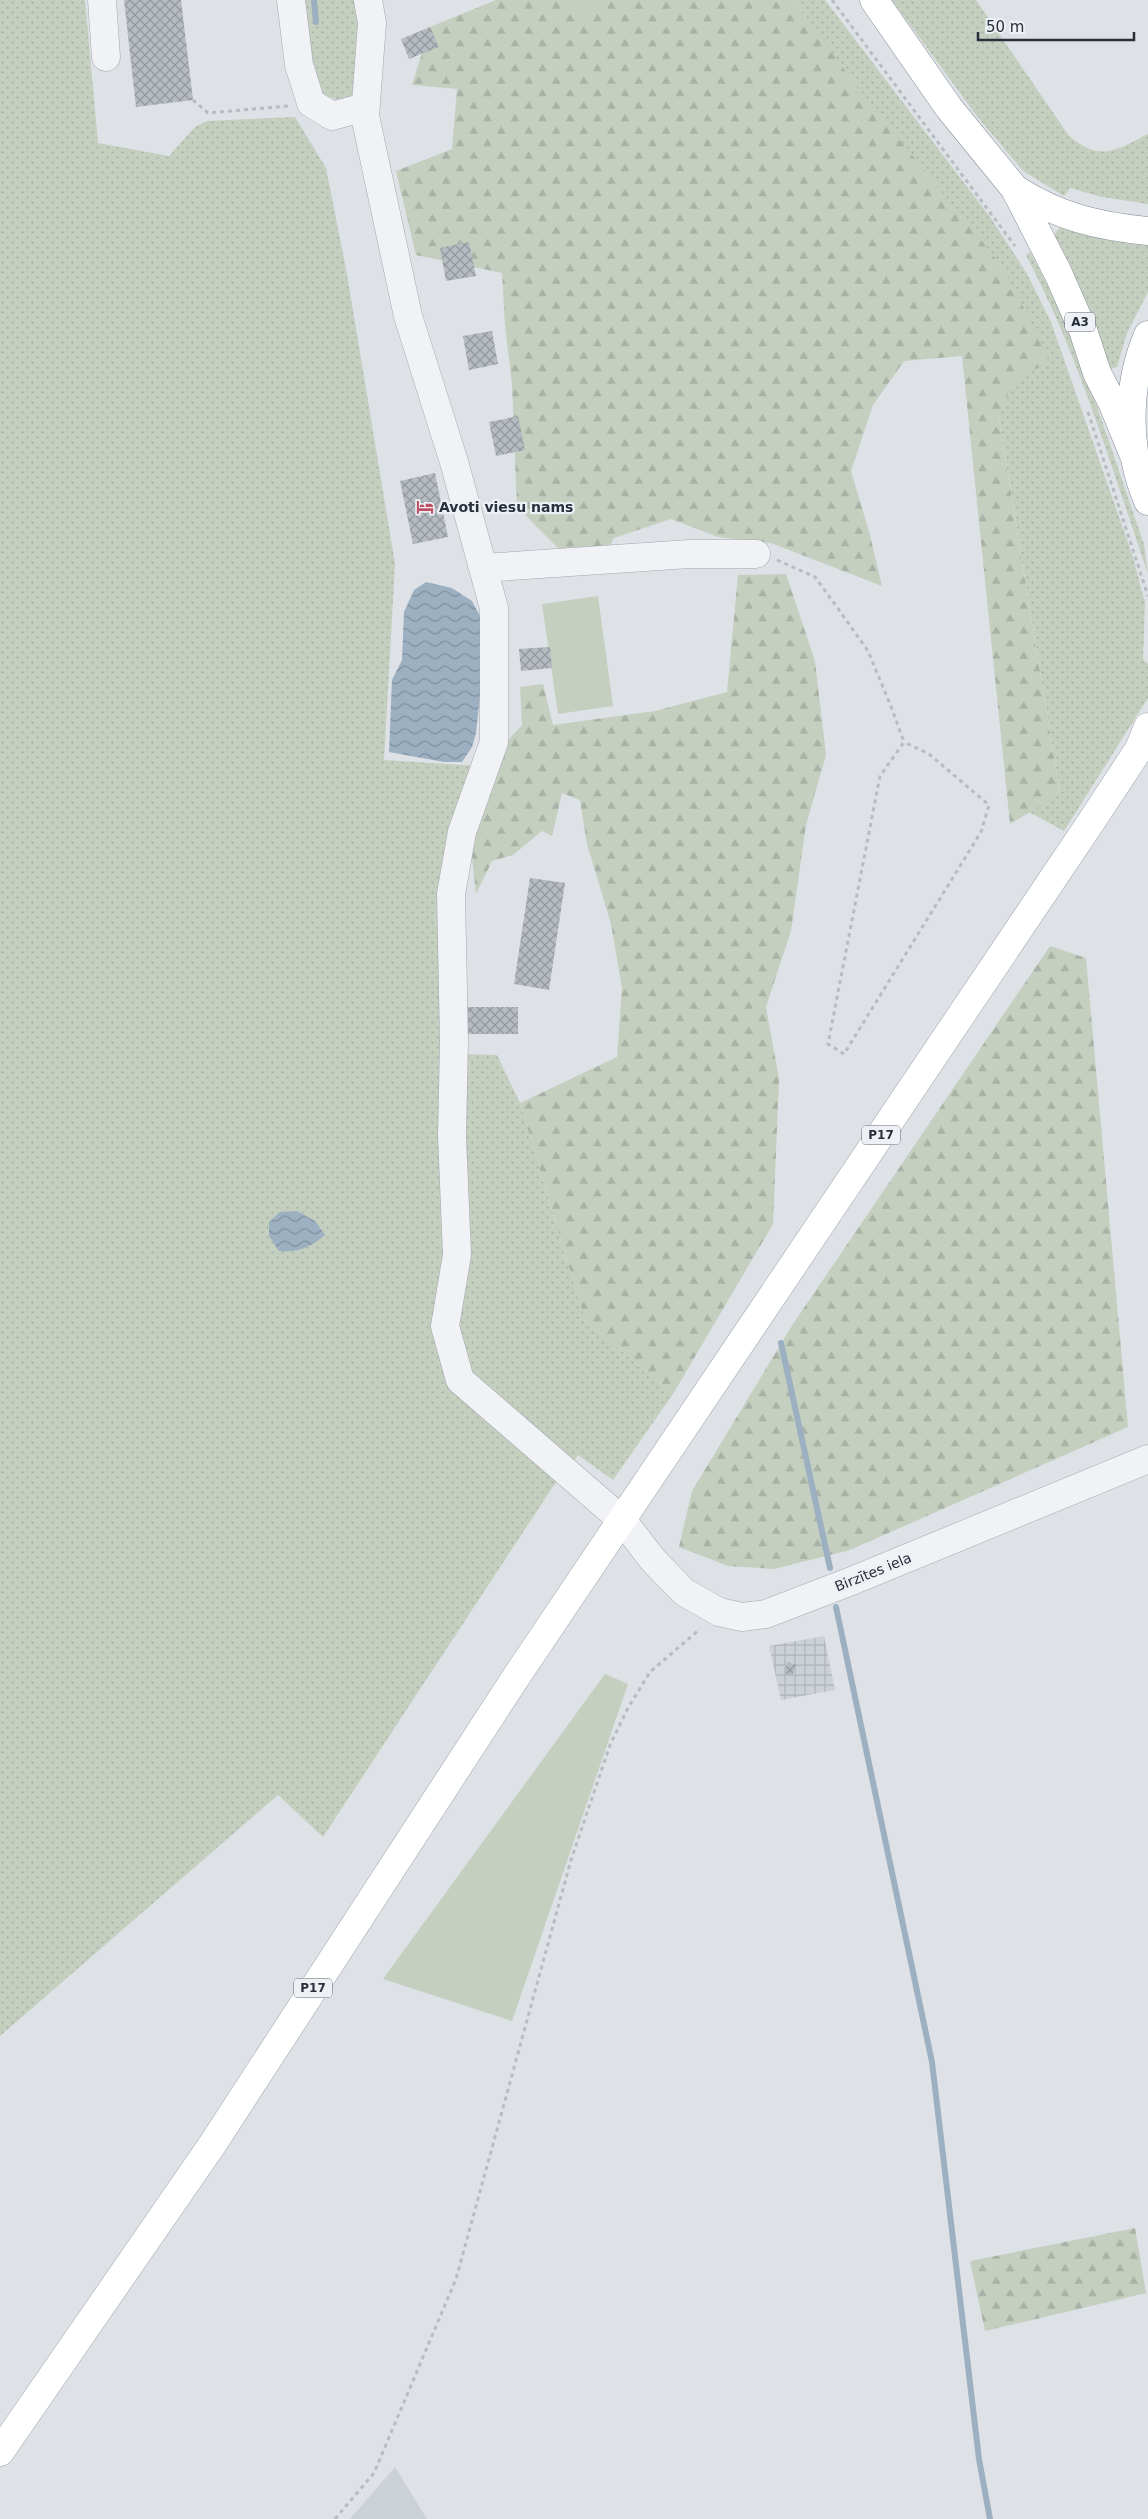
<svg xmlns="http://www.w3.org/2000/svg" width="1148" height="2519" font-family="'DejaVu Sans',sans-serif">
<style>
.built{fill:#ccd1d7}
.industrial{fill:url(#industrial-grid)}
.grass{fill:url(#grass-dots)}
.forest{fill:url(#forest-firs)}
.park{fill:#c4cfc0}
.water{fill:url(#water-waves)}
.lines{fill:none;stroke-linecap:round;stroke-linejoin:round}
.stream{stroke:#9cb0c2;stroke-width:6}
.building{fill:url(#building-cross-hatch)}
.minor-casing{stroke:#a4a8af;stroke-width:29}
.major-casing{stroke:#9fa6b0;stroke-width:29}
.highway-casing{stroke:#878f9b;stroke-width:29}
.path{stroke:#b8bcc1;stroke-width:3;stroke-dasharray:4 4;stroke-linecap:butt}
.minor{stroke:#f0f2f5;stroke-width:28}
.major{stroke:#fff;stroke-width:28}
.highway{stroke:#fff;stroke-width:28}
.labels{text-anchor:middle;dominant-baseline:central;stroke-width:4.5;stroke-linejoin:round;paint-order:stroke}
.shield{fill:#edf0f4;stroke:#646a72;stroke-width:1}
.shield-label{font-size:12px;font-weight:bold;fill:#29303b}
.poi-label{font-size:14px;font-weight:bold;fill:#29303b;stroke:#edf0f4;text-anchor:start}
.street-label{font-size:14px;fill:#29303b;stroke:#edf0f4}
</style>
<defs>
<pattern id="industrial-grid" width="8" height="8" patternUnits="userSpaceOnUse" patternTransform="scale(1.25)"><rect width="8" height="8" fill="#ccd1d7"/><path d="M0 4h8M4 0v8" fill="none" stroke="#afb4b9"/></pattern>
<pattern id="grass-dots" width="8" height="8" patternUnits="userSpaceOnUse" patternTransform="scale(1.25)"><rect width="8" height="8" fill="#c4cfc0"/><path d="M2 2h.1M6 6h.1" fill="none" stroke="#a8b2a6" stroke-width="1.8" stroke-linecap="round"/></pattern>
<pattern id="forest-firs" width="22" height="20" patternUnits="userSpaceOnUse" patternTransform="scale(1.25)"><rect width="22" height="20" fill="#c4cfc0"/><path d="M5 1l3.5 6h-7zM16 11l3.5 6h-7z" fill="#a8b2a6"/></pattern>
<pattern id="water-waves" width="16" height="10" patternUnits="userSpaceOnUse" patternTransform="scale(1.25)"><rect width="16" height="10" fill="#9cb0c2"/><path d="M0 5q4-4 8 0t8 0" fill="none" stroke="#7f909f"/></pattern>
<pattern id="building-cross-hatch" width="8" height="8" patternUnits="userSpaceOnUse" patternTransform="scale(1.25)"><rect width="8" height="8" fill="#b6bbc2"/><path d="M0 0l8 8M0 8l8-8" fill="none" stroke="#94989f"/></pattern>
</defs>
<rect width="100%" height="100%" fill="#dee1e6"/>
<!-- built -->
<path class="built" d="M 395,2467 L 427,2519 L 350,2519 Z"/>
<!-- industrial -->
<path class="industrial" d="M 824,1636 L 835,1690 L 781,1700 L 769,1646 Z"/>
<!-- grass -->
<path class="grass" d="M 0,0 L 85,0 L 98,143 L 169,156 L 195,127 L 207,121 L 295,117 L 326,168 L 347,274 L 395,564 L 384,760 L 480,766 L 444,871 L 459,1054 L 497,1055 L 520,1103 L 585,1320 L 673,1394 L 613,1480 L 578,1455 L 552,1488 L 323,1837 L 278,1795 L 0,2036 Z
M 303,0 L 357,0 L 365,47 L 363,90 L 351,100 L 337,100 L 324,95 L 314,85 Z
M 793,0 L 825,0 L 990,217 L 1026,272 L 1051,322 L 1133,557 L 1145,603 L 1143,659 L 1148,664 L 1148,698 L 1064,831 L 1029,812 L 1060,793 L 998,413 L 1013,383 L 1050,359 Z
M 892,0 L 976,0 L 1069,136 C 1100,162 1115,151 1148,134 L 1148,204 L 1102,197 L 1070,188 L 1064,196 L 1023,171 L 976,115 Z
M 1061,226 L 1095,237 L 1148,244 L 1148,292 L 1127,333 L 1117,367 L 1111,369 L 1094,323 L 1053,236 Z
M 1030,252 C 1080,341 1110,448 1144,544 L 1148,574 C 1111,466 1079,356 1026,255 Z"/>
<!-- forest -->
<path class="forest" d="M 496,0 L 793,0 L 858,88 L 1004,269 L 1050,360 L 1013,383 L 998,414 L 1060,794 L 1010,824 L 962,356 L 904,361 L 873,405 L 851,471 L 870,535 L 882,586 L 771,543 L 718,537 L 671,519 L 614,538 L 595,573 L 564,554 L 517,507 L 512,384 L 505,325 L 502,273 L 416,255 L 396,171 L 452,149 L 457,89 L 412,85 L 430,27 Z
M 786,574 L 815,661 L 826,755 L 806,825 L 791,931 L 766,1007 L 779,1079 L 773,1224 L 673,1394 L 585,1320 L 520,1103 L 617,1057 L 622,988 L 611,924 L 587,844 L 580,800 L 562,793 L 552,836 L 542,831 L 513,855 L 492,861 L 476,894 L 471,846 L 501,748 L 522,725 L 520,687 L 543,684 L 553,725 L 655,711 L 727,692 L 738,575 Z
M 1050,946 L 1086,958 L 1128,1427 L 850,1550 L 774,1569 L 728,1566 L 679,1547 L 692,1491 L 793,1324 Z
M 1135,2228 L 1146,2293 L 985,2331 L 970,2261 Z"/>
<!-- park -->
<path class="park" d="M 568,0 L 604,0 L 589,20 Z
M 598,596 L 613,706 L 558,714 L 542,604 Z
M 605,1674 L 628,1684 L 512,2021 L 383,1979 Z"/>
<!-- water -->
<path class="water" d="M 426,582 L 452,588 L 472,601 L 481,618 L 480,695 L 476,733 L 472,747 L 462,762 L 444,762 L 389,752 L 392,680 L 402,660 L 404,612 L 414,590 Z
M 297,1211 L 315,1221 L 325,1235 C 311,1247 298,1253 279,1251 L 269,1236 L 269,1222 L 280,1212 Z"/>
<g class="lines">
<!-- stream -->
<path class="stream" d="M 314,0 L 316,22
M 781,1343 L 830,1568
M 836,1607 L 932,2062 L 979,2459 L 990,2519"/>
</g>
<!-- building -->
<path class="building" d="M 124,0 L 181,0 L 193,100 L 136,107 Z
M 430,27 L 439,47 L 409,59 L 401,39 Z
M 469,242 L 476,276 L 446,281 L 440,248 Z
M 492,331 L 498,364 L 469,370 L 463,336 Z
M 518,416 L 525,450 L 496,456 L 489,422 Z
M 435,473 L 448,537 L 413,544 L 400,481 Z
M 550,647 L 552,668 L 521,671 L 519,649 Z
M 530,878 L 565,883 L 549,990 L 514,984 Z
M 460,1007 L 518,1007 L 518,1034 L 460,1034 Z
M 788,1662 L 796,1665 L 792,1676 L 784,1673 Z"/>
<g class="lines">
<!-- minor casing -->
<g class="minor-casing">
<path id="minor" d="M 102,0 L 106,57
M 291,0 L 299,65 L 311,103 L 332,116 L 365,107
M 368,0 L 372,23 L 365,116 L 408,316 L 454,462 L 494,608 L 494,742 L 462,832 L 451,894 L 454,1041 L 452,1136 L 457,1255 L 445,1326 L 460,1380 L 623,1521 L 653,1560 L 684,1592 L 719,1612 L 742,1617 L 766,1614 L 854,1580 L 1148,1459
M 483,568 L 689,554 L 756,554"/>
</g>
<!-- major casing -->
<g class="major-casing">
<path id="major" d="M 0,2452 L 212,2145 L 516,1677 L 1091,822 L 1139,749 L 1148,727"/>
</g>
<!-- highway casing -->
<g class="highway-casing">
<path id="highway" d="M 874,0 L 949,108 L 1015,189 L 1058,273 L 1083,330 L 1097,373 L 1112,402 L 1135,458
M 1015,189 C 1059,217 1097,226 1148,231
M 1148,335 C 1126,386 1126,450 1148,501"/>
</g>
<!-- path -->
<path class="path" d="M 832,0 L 1015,246
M 193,100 L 208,113 L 288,106
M 1088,412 L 1148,596
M 777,560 L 815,577 L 837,607 L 868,651 L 890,704 L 904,742 L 880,776 L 828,1044 L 844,1054 L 981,832 L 989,805 L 929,754 L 904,742
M 335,2519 L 374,2473 L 456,2279 L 571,1860 L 610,1745 L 628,1708 L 650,1672 L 700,1629"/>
<!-- minor -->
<use href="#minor" class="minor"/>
<!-- major -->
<use href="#major" class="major"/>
<!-- highway -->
<use href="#highway" class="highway"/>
</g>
<!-- icons -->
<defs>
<g id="hotel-bare" transform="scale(1.35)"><path d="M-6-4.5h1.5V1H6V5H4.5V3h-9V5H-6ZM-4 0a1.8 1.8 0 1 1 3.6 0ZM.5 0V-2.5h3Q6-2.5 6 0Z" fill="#bf4f63" stroke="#edf0f4" stroke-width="2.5" paint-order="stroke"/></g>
</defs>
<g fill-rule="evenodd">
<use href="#hotel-bare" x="425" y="507"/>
</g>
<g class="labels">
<!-- shield labels -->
<g class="shield">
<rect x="1065" y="312.5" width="30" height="19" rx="4"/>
<rect x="862" y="1125.5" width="38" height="19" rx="4"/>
<rect x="294" y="1978.5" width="38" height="19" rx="4"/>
</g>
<g class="shield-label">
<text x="1080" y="322">A3</text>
<text x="881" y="1135">P17</text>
<text x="313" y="1988">P17</text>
</g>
<!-- poi labels -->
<g class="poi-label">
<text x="439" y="507">Avoti viesu nams</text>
</g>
<!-- street labels -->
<g class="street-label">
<text transform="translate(873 1572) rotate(-22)">Birzītes iela</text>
</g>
</g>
<!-- scale -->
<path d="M978 32v8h156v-8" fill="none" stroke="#29303b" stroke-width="2.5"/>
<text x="986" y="32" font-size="15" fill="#29303b" stroke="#edf0f4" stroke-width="4" paint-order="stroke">50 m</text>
</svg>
